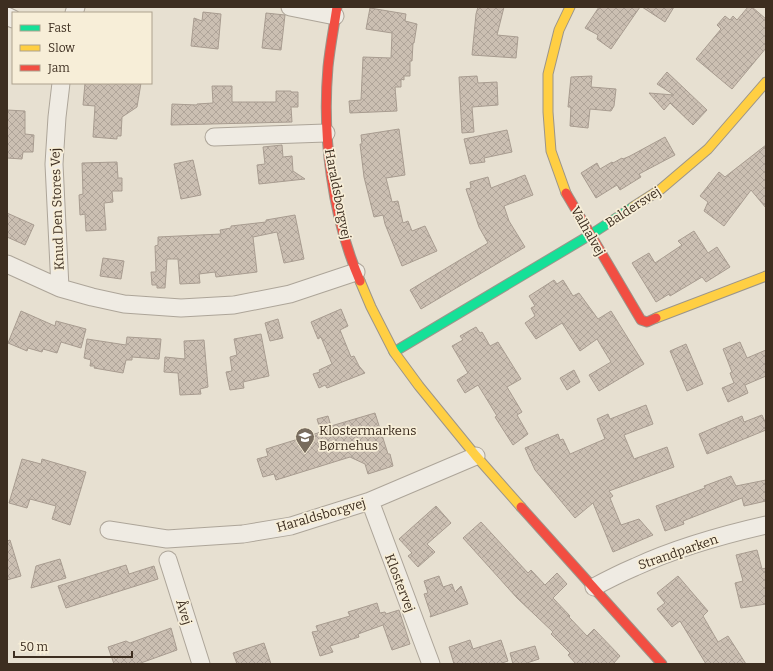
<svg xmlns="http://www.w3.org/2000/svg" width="773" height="671" font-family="Bitter,serif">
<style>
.building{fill:url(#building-cross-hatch);stroke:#a89c90}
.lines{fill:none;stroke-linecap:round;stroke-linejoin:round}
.street-casing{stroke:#ada599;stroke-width:19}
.fast-casing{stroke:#9c958a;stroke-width:11}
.slow-casing{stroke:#9c958a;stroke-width:11}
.jam-casing{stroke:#9c958a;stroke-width:11}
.street{stroke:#efebe3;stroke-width:17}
.fast{stroke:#16e098;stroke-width:9}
.slow{stroke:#ffcf43;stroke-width:9}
.jam{stroke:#f24e42;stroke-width:9}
.labels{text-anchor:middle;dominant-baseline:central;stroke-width:3.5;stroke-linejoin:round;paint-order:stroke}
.street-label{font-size:13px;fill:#3d2e20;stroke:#f7eed8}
.poi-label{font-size:13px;fill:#3d2e20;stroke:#f7eed8;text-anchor:start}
</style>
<defs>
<pattern id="building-cross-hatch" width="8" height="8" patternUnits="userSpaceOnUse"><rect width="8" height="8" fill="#cbbfb2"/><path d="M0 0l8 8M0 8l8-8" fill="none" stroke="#afa499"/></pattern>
</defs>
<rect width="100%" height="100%" fill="#e7e0d1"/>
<!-- building -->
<path class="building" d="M 478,7 L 504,7 L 497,35 L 518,37 L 516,58 L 472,55 L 476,14 Z
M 599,7 L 640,7 L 611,49 L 597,39 L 598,35 L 585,28 Z
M 642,7 L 674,7 L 665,22 Z
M 748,7 L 752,7 L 766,19 L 766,48 L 732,89 L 696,59 L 721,29 L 717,25 L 725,16 L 730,20 L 733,16 L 737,20 Z
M 370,8 L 406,14 L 405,21 L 417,24 L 414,43 L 413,43 L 412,61 L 410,61 L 410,76 L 404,76 L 404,80 L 401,79 L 401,87 L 395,87 L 397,111 L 350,113 L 349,101 L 361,100 L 363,57 L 391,58 L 392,33 L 366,29 Z
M 203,12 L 221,14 L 218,49 L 191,46 L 194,18 L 202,21 Z
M 266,13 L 285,15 L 281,50 L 262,48 Z
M 667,72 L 707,110 L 693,125 L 670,103 L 664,110 L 649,93 L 674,95 L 657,84 Z
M 477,76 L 478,83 L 497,82 L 498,105 L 472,107 L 474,132 L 462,133 L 459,77 Z
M 592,76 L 591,87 L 616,89 L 614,106 L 611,111 L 590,109 L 588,128 L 570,126 L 571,107 L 568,107 L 571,77 Z
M 85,83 L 141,83 L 137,107 L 122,117 L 121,136 L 117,136 L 117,139 L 93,137 L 95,106 L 83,105 Z
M 212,86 L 232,86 L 232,102 L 276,102 L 276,91 L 291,91 L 291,92 L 298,92 L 298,107 L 291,107 L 292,122 L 171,125 L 172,104 L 197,105 L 197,104 L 213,103 Z
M 7,110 L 25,111 L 25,134 L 34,135 L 33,152 L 23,152 L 22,159 L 7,158 Z
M 399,129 L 405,175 L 386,178 L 392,202 L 398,201 L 403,223 L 408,221 L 412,231 L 425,226 L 437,251 L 402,266 L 385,224 L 383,215 L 374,217 L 364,177 L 360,144 L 362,144 L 361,135 Z
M 507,130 L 512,152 L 484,158 L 485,162 L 470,164 L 464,139 Z
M 665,137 L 675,155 L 639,174 L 641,177 L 620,190 L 617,185 L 596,198 L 581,173 L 597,163 L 600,169 L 612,162 L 613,163 L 622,158 L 623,159 L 630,156 Z
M 282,145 L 283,157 L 292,156 L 293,171 L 305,179 L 259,184 L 257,165 L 265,164 L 263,147 Z
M 766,145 L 766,208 L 751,190 L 724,226 L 704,211 L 708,202 L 700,196 L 719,172 L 725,177 Z
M 193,160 L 201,195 L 181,199 L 174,164 Z
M 117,162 L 118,178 L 122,178 L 122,191 L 112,191 L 113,202 L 104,203 L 106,230 L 86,231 L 85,214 L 80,215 L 79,195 L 83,194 L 82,163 Z
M 525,175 L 533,195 L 504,206 L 509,221 L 525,247 L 421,309 L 410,290 L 488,243 L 479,227 L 466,189 L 471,188 L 470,182 L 488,177 L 491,188 Z
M 7,213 L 34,225 L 25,245 L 7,237 Z
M 295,215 L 304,259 L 284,263 L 277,232 L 253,237 L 257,272 L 216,277 L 215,272 L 199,274 L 200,283 L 180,284 L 178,259 L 167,259 L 165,288 L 157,288 L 157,285 L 152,285 L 151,272 L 156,272 L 155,246 L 158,245 L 158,237 L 221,234 L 220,230 L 231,228 L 231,226 L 266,222 L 266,220 Z
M 694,231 L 708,253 L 717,247 L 730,267 L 706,282 L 702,277 L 670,296 L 669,294 L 656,302 L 632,263 L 649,253 L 655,263 L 682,245 L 678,241 Z
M 103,258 L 124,261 L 121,279 L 100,276 Z
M 554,280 L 557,284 L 563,280 L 573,296 L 579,293 L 598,319 L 611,311 L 644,364 L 599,391 L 589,375 L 611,362 L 597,339 L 580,351 L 562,323 L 536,339 L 525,323 L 535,316 L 531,308 L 535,306 L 529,296 Z
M 341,309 L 348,326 L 340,330 L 351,357 L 354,356 L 359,366 L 365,373 L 327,388 L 325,385 L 319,388 L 313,374 L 320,372 L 319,370 L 332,364 L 321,337 L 318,339 L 311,322 Z
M 21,311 L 55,326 L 56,321 L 86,329 L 81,348 L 61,342 L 57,353 L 43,349 L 42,352 L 28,348 L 27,351 L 8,343 Z
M 278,319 L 283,338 L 270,341 L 265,323 Z
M 476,327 L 480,333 L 482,332 L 490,346 L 498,342 L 521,379 L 507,387 L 522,412 L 517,415 L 528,434 L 513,445 L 495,417 L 497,416 L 478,385 L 465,393 L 457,380 L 468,373 L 452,346 L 463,340 L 460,336 Z
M 261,334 L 269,376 L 243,382 L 244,388 L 230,390 L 226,372 L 232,371 L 230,357 L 237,355 L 234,339 Z
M 127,337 L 161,339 L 159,359 L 132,357 L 132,360 L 126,360 L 123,373 L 94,368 L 95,366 L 90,366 L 91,360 L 84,358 L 87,339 L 126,345 Z
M 204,340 L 208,387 L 200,389 L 201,394 L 180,395 L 178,373 L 164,372 L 165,357 L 185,359 L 184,341 Z
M 740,342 L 747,358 L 766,350 L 766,376 L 745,385 L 748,393 L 728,402 L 722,388 L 734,383 L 730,373 L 732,372 L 723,349 Z
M 686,344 L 703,384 L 687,391 L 670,351 Z
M 574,370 L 580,382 L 567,390 L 560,378 Z
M 646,405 L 653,424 L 624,435 L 634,459 L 667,447 L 674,467 L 609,491 L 613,496 L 610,498 L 621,525 L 639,519 L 653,535 L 613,552 L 593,503 L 575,518 L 535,470 L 525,448 L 558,434 L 560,440 L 563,439 L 570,454 L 605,439 L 597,419 L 608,414 L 610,419 Z
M 375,413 L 388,454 L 390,454 L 393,466 L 368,474 L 365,464 L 350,457 L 276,480 L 274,474 L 263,477 L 257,459 L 268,456 L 266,449 L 321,432 L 317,419 L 328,416 L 331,426 Z
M 762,415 L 766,424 L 766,430 L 707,454 L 699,434 L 742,416 L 744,422 Z
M 22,459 L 41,464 L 42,459 L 86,472 L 70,525 L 52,519 L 56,506 L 30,499 L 27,508 L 9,503 Z
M 731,476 L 736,486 L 766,480 L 766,501 L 744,506 L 742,498 L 683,521 L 684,524 L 665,531 L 656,506 L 705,488 L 704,486 Z
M 436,506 L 451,523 L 427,544 L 435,552 L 418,567 L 408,556 L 412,553 L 399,539 Z
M 481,522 L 528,573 L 531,570 L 545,585 L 557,573 L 567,584 L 553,598 L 570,616 L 569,617 L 587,636 L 594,629 L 620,656 L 613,664 L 576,664 L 568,655 L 570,653 L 551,634 L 553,632 L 517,598 L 463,538 Z
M 10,540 L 21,576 L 7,580 L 7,541 Z
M 757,550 L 762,569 L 766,568 L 766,604 L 741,608 L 735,583 L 743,581 L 736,555 Z
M 60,559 L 66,578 L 31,588 L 36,566 Z
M 126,565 L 129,574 L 154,566 L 158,579 L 66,608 L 58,586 Z
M 439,576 L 443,587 L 452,584 L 455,592 L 461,586 L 468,604 L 430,617 L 431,615 L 424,594 L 428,593 L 424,581 Z
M 678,576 L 708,611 L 703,616 L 718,642 L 728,636 L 746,664 L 706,664 L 680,621 L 672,627 L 657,609 L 665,603 L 657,593 Z
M 377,603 L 380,613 L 385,612 L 386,614 L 399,610 L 410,644 L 392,650 L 383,625 L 358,634 L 359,637 L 330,646 L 333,652 L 320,656 L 312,632 L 318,631 L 316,626 L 350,616 L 348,612 Z
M 171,628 L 177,650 L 138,664 L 114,664 L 108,647 L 126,641 L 130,643 Z
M 470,640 L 473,649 L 501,640 L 508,661 L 499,664 L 454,664 L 449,647 Z
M 264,643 L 271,664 L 237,664 L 233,653 Z
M 535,646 L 539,659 L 524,664 L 513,664 L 510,653 Z"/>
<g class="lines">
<!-- street casing -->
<g class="street-casing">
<path id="street" d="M 290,7 L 335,16
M 74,13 L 76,7
M 7,16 L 13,19
M 214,137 L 326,133
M 7,264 L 60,288 L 92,297 L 124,304 L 181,308 L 234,305 L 290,294 L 356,272
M 60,288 L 54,164 L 57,117 L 61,83
M 370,501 L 431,664
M 109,530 L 167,539 L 243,534 L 291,526 L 370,501 L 476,456
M 168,560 L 201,664
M 594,587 C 607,580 621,573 635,567 C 676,548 722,535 766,525"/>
</g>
<!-- fast casing -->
<g class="fast-casing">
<path id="fast" d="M 394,352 L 590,235 L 633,207"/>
</g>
<!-- slow casing -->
<g class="slow-casing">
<path id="slow" d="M 566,193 L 551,151 L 548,112 L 548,74 L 559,30 L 570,7
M 633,207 L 661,189 L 708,149 L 766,82
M 360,281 L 371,307 L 394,352 L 419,386 L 476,456 L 521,507
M 656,318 L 766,276"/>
</g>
<!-- jam casing -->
<g class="jam-casing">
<path id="jam" d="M 337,7 C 334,27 330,47 328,67 C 322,137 332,216 360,281
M 566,193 L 641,320 L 647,322 L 656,318
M 521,507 L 662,664"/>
</g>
<!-- street -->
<use href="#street" class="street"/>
<!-- fast -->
<use href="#fast" class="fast"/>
<!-- slow -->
<use href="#slow" class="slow"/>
<!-- jam -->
<use href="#jam" class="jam"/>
</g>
<!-- icons -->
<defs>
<g id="school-pin" transform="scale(1)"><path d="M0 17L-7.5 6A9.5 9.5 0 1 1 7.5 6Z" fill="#786c5e" stroke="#f7eed8"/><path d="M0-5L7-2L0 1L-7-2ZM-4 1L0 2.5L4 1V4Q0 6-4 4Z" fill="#fff"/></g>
</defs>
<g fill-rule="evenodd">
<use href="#school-pin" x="305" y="437"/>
</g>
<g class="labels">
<!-- street labels -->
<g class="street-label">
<text transform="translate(338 194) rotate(79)">Haraldsborgvej</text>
<text transform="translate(633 207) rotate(-33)">Baldersvej</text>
<text transform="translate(57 209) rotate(-92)">Knud Den Stores Vej</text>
<text transform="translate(588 231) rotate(60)">Valhalvej</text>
<text transform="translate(321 515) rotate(-16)">Haraldsborgvej</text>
<text transform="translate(678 552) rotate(-19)">Strandparken</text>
<text transform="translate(400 583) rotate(69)">Klostervej</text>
<text transform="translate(184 612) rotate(73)">Åvej</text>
</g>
<!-- poi labels -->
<g class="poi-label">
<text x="319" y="430">Klostermarkens<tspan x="319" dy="15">Børnehus</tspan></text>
</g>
</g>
<!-- border -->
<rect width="773" height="671" fill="none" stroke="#3d2e20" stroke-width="16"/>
<!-- legend -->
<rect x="12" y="12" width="140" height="72" fill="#f7eed8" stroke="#ada18e"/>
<rect x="20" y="25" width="20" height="6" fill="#16e098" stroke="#ada18e"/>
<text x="48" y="32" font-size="12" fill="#3d2e20">Fast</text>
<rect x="20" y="45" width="20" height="6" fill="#ffcf43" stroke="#ada18e"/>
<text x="48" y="52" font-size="12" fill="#3d2e20">Slow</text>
<rect x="20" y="65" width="20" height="6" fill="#f24e42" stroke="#ada18e"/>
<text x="48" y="72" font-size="12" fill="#3d2e20">Jam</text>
<!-- scale -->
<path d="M14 651v6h118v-6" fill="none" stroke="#3d2e20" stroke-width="2"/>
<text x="20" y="651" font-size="12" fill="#3d2e20" stroke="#f7eed8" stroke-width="3" paint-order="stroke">50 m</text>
</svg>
